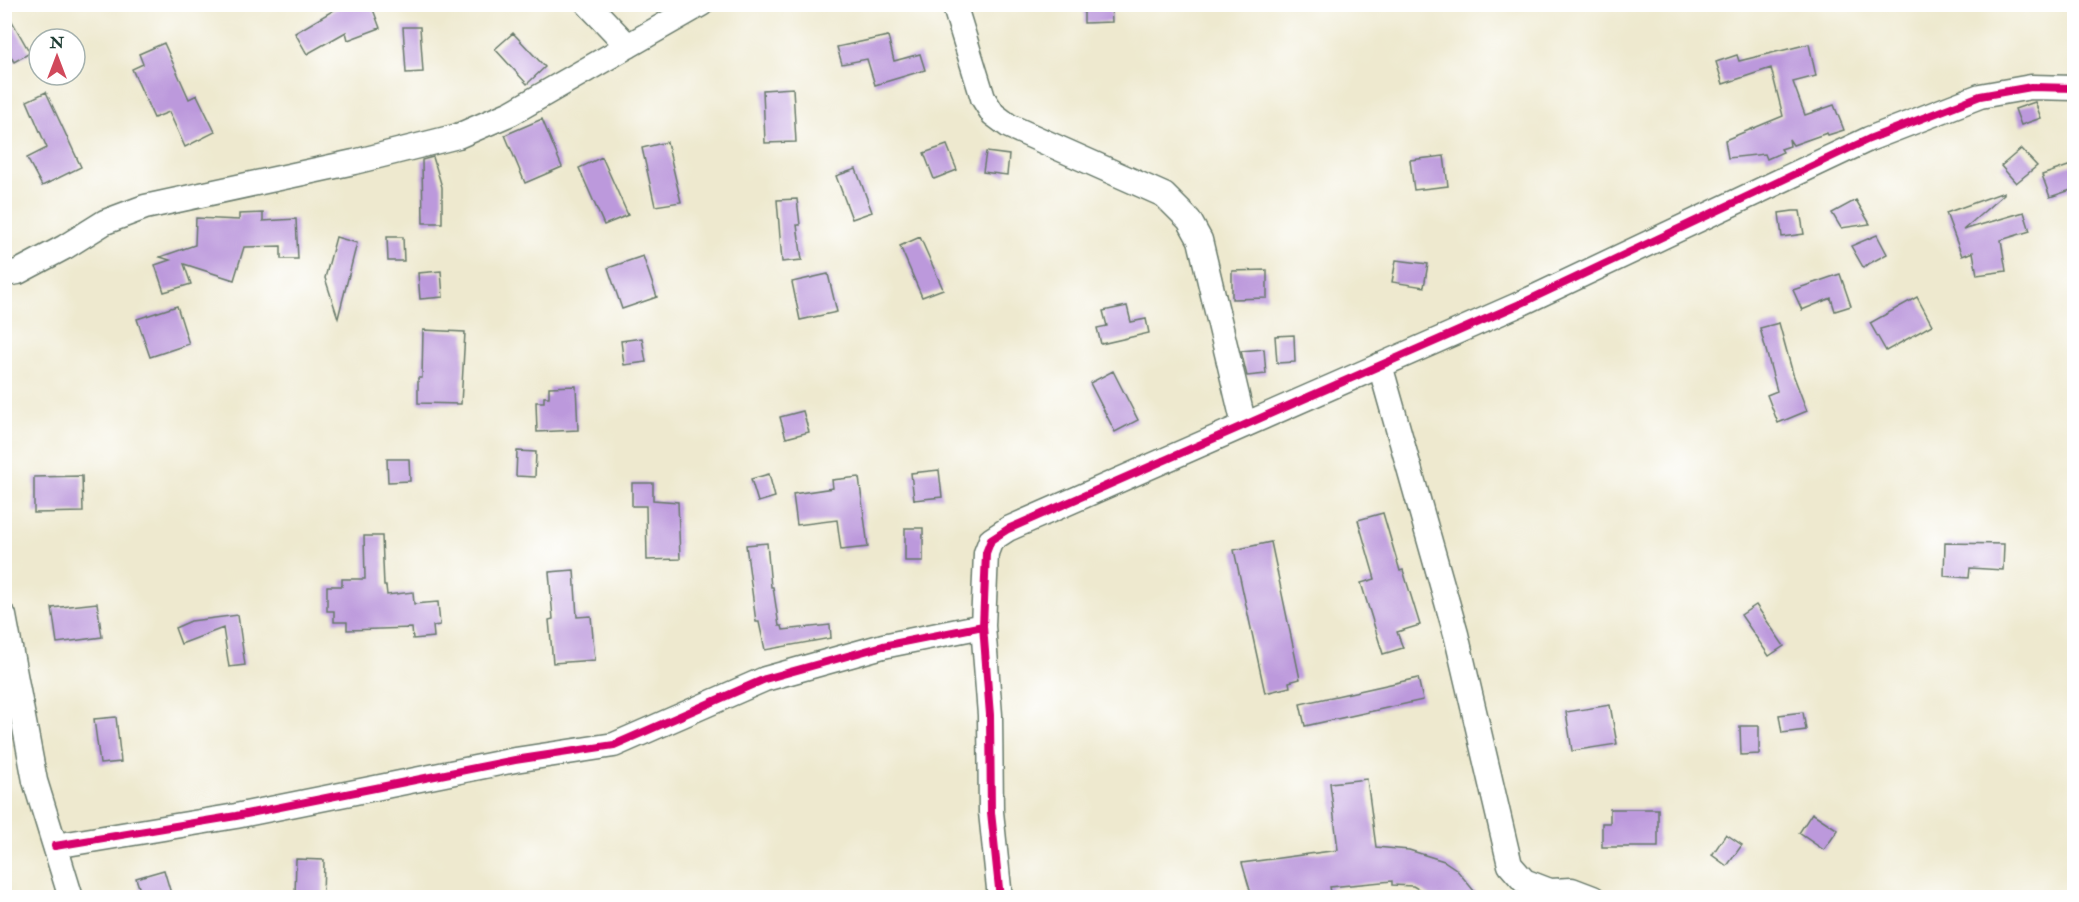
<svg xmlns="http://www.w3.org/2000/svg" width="2079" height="902" font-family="'IM FELL Double Pica',serif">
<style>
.building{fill:#bc99dc}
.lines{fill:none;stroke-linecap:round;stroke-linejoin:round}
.minor-casing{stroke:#67796a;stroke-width:27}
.minor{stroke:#fff;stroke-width:24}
.cycleway-casing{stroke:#fff;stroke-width:11}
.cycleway{stroke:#d6006c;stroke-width:8}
</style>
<rect width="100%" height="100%" fill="#fff"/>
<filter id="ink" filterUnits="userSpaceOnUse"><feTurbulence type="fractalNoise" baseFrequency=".0167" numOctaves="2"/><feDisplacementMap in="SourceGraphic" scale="12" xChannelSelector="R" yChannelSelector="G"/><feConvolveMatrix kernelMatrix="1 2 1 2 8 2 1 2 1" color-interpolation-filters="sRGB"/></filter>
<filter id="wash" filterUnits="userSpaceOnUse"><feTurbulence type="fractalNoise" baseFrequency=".008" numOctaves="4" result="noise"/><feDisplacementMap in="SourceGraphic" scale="24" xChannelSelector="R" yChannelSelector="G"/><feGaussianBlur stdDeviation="1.35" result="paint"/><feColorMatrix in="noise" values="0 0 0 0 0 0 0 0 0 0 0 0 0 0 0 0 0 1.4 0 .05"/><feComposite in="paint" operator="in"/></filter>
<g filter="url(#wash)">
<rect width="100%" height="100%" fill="#eee9cf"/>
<g id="blocks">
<!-- building -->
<path class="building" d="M 344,4 L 371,4 L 380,28 L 348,40 L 346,32 L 307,54 L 295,33 Z
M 1084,4 L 1111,4 L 1112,22 L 1084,23 Z
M 4,7 L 30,53 L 14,62 L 4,45 Z
M 403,27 L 420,27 L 423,72 L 406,73 Z
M 513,33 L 545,67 L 527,84 L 495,49 Z
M 888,36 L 894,61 L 920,54 L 925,70 L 875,85 L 867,59 L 842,64 L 837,47 Z
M 164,43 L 189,99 L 197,95 L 215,132 L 185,147 L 169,112 L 154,118 L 132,69 L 143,64 L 139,54 Z
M 1809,44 L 1816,76 L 1793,82 L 1805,115 L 1834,105 L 1844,130 L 1828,135 L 1827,133 L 1793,145 L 1789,139 L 1790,146 L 1781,149 L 1783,152 L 1767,159 L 1765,154 L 1728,158 L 1725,140 L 1783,116 L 1771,68 L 1723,84 L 1716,62 L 1737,55 L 1739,61 Z
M 793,88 L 796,142 L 765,143 L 763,90 Z
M 46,92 L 81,167 L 42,186 L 27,158 L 47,148 L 27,101 Z
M 2035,102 L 2041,118 L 2021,125 L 2015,109 Z
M 542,119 L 562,167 L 525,183 L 505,135 Z
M 667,142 L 681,202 L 655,206 L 642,148 Z
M 947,145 L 957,170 L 934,179 L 924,153 Z
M 2021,149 L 2037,166 L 2016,183 L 2001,166 Z
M 986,152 L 1009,155 L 1007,175 L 983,172 Z
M 1444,156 L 1448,186 L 1414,190 L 1410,160 Z
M 433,157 L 442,187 L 442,223 L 423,223 L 422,160 Z
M 602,157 L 628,215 L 604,225 L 579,168 Z
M 2074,164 L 2074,189 L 2050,197 L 2042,175 Z
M 856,169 L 872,212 L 852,219 L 836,176 Z
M 2004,192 L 2004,194 L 1963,230 L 2024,212 L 2030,231 L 2001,240 L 2006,271 L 1977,275 L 1973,252 L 1962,256 L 1946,213 Z
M 797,199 L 800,225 L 797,225 L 802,260 L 782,262 L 777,200 Z
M 1856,200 L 1870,224 L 1841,228 L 1832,213 Z
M 1793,211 L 1800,211 L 1804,234 L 1782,237 L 1779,213 Z
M 263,213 L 263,221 L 296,219 L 298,259 L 281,259 L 281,246 L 244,247 L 234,280 L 184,264 L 191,284 L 164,292 L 155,265 L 170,260 L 160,257 L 195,245 L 196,218 L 239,220 L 239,214 Z
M 1877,235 L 1887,254 L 1863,267 L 1851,246 Z
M 336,237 L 357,243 L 338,318 L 325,278 Z
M 387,237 L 403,237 L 404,261 L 388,261 Z
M 920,237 L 943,289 L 922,297 L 900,246 Z
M 643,256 L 657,297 L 622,309 L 608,268 Z
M 1396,260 L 1428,264 L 1424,287 L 1392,282 Z
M 1267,270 L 1267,298 L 1232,299 L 1232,271 Z
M 441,271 L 443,297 L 420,299 L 418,273 Z
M 828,274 L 837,312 L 800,320 L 792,282 Z
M 1840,274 L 1851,306 L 1835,311 L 1831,298 L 1802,310 L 1793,290 Z
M 1917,297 L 1932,325 L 1886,351 L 1870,323 Z
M 177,306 L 189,344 L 150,357 L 137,319 Z
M 1127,306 L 1131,322 L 1146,319 L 1149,333 L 1101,344 L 1097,328 L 1107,326 L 1103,311 Z
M 1779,323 L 1793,374 L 1807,411 L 1778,423 L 1767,395 L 1777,391 L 1760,328 Z
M 423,330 L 465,332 L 461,404 L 418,403 L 418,378 L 422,378 Z
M 1294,335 L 1295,362 L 1277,363 L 1275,336 Z
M 642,338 L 646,362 L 624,365 L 621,341 Z
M 1264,349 L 1266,374 L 1247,376 L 1241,351 Z
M 1113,371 L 1138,420 L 1115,432 L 1090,383 Z
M 576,386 L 578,430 L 537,432 L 536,402 L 544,402 L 544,397 L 549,397 L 549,387 Z
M 803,411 L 809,432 L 786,438 L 780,417 Z
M 517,451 L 536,452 L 535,477 L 516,476 Z
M 387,459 L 409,459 L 410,481 L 388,482 Z
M 939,470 L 942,497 L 914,500 L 911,473 Z
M 769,474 L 775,497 L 758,502 L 751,479 Z
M 82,476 L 83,512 L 34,513 L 34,477 Z
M 859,477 L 868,547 L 841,550 L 837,520 L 797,525 L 793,494 L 833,488 L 832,480 Z
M 632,483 L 653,483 L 653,500 L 678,502 L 680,559 L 647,560 L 646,506 L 632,506 Z
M 1383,513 L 1400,571 L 1403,570 L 1420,625 L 1397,632 L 1403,648 L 1383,654 L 1361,583 L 1375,579 L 1358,520 Z
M 905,528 L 923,528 L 923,561 L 905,561 Z
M 364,536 L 382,536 L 384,586 L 386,586 L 387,595 L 413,592 L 414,604 L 438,602 L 440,625 L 433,626 L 434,637 L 413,639 L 412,628 L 347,630 L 347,622 L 334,622 L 334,611 L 327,611 L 327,586 L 342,586 L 342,579 L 365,579 Z
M 1271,542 L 1300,679 L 1289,682 L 1290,687 L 1265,693 L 1234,550 Z
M 767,543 L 771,587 L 773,587 L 779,626 L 782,626 L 783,630 L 830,625 L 831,638 L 765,650 L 759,622 L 756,622 L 746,545 Z
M 1945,543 L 2004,544 L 2003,570 L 1970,568 L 1969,578 L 1944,576 Z
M 574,570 L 577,617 L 591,616 L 595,660 L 553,663 L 549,620 L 553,619 L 549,572 Z
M 97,603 L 102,637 L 57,643 L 52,608 Z
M 1756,605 L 1784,646 L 1769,656 L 1741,615 Z
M 238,615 L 245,665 L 229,667 L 223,628 L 181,644 L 175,628 L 191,621 Z
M 1418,678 L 1423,700 L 1305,726 L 1300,704 Z
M 1610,705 L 1617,744 L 1572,751 L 1566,712 Z
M 1803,712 L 1806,730 L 1782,733 L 1779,715 Z
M 116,717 L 121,762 L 100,764 L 94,719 Z
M 1740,726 L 1759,726 L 1759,754 L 1741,755 Z
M 1367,779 L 1376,847 L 1409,850 L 1444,861 L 1456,869 L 1479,897 L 1432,897 L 1413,886 L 1392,885 L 1392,881 L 1330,887 L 1331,892 L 1292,897 L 1252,897 L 1242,863 L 1338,850 L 1330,783 Z
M 1610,809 L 1658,809 L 1658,847 L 1602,847 L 1602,823 L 1610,823 Z
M 1812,813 L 1838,830 L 1824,850 L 1799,833 Z
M 1726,834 L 1742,845 L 1727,866 L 1712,855 Z
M 296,859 L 324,860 L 323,897 L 295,897 Z
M 164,870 L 172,897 L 142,897 L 136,878 Z"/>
</g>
</g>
<g filter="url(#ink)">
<use href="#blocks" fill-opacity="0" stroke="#67796a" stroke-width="1.5"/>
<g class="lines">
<!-- minor casing -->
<g class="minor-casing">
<path id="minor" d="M 588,4 L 628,46
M 954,4 L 983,98 L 993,114 L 1009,126 L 1164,195 L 1189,220 L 1200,240 L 1244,425
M 4,274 L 18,272 L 65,247 L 105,222 L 145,207 L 354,162 L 458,136 L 511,113 L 701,4
M 1380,365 L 1456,634 L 1510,865 L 1524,881 L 1550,891 L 1572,890 L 1593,898
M 4,616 L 35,781 L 71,898
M 55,846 L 236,816 L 515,760 L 614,745 L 765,679 L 883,646 L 983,626
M 1000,898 L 991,812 L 990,715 L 983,626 L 986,553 L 991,540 L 1008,529 L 1520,304 L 1869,139 L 1980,96 L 2031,87 L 2074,88"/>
</g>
<!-- minor -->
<use href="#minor" class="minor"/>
<!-- cycleway casing -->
<g class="cycleway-casing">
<path id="cycleway" d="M 55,846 L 236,816 L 515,760 L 614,745 L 765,679 L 883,646 L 983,626
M 1000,898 L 991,812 L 990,715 L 983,626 L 986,553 L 991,540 L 1008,529 L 1520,304 L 1869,139 L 1980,96 L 2031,87 L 2074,88"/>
</g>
<!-- cycleway -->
<use href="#cycleway" class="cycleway"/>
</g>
</g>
<!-- margin -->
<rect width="2079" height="902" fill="none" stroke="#fff" stroke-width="24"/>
<!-- north arrow -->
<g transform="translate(57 57)"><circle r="28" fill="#ffffff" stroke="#a5b1ae" stroke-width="1.5"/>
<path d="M0-4.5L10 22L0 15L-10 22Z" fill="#d1495b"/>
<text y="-9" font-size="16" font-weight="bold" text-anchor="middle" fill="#1f3d34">N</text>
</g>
</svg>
